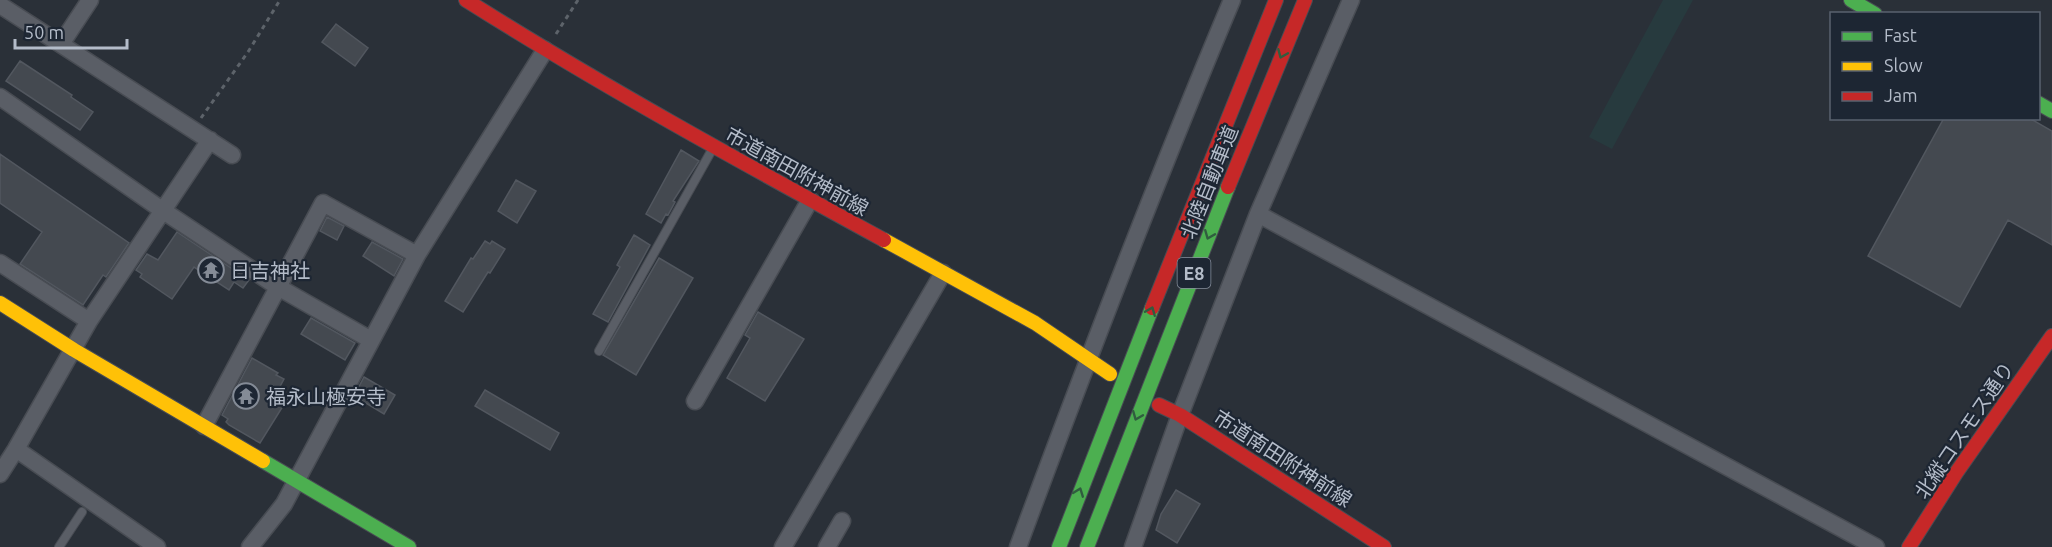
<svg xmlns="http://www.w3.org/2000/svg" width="2052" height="547" font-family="Ubuntu,'Noto Sans JP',sans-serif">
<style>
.green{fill:#273a3e}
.building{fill:#444950;stroke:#52575f;stroke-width:1.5}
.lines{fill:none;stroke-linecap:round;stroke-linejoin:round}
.lane-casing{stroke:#484c53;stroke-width:10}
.street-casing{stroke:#484c53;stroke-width:19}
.fast-casing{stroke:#484c53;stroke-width:16}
.slow-casing{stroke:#484c53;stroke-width:16}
.jam-casing{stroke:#484c53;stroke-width:16}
.path{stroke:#5d636a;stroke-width:3;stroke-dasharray:4.5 4.5;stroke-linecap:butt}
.lane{stroke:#5a5e66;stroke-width:8}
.street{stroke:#5a5e66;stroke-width:16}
.fast{stroke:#4caf50;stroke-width:14}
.slow{stroke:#ffc107;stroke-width:14}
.jam{stroke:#c62828;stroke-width:14}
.oneway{stroke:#305d3f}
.labels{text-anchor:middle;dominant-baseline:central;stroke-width:4.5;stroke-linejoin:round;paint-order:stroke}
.shield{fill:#1d2633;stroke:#878f9c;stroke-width:1.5}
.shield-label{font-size:18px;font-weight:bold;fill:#b4bcc9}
.street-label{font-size:20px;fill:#b4bcc9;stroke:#1d2633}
.poi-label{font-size:20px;fill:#b4bcc9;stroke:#1d2633;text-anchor:start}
</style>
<rect width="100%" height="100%" fill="#2a3038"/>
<!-- green -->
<path class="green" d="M 1663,0 L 1693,0 L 1612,149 L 1589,137 Z"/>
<!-- building -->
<path class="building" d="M 336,24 L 368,48 L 355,66 L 322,42 Z
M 20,61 L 72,95 L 71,97 L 93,112 L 80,130 L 6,81 Z
M 1944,118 L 2029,118 L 2052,131 L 2052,245 L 2008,220 L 1960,307 L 1868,256 Z
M 681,150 L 699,161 L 673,201 L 675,202 L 668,215 L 666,214 L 661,223 L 646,214 Z
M 0,154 L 129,243 L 106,277 L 103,275 L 83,305 L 20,264 L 42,232 L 0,203 Z
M 516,180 L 536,191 L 517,223 L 498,211 Z
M 327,217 L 344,226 L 337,240 L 320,231 Z
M 177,232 L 249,280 L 243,288 L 234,282 L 229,290 L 194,267 L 172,299 L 140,277 L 142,274 L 136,270 L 147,254 L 158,260 Z
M 634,235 L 650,245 L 608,322 L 593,314 L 620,267 L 617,265 Z
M 485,241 L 490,244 L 492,241 L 505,249 L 490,273 L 488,272 L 463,312 L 445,301 L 471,258 L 473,259 Z
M 372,242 L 403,259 L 394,276 L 363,256 Z
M 659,258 L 693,278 L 636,375 L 603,355 Z
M 758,312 L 804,339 L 765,401 L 727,378 L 750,338 L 745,335 Z
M 311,318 L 355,343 L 345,360 L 301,334 Z
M 252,358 L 278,373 L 276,375 L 284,379 L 277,392 L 288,398 L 260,443 L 229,425 L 226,422 L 228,419 L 222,415 Z
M 364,377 L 395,395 L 384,414 L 354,396 Z
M 485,390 L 559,433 L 550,450 L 475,406 Z
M 1176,490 L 1200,504 L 1177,543 L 1156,530 L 1161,514 Z"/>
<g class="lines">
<!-- lane casing -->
<g class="lane-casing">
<path id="lane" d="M 599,351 L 713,148
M 59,547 L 82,512"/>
</g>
<!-- street casing -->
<g class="street-casing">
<path id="street" d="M 0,5 L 232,155
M 61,44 L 90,0
M 0,97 L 162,210 L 278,287 L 371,340
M 1258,214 L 1876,547
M 0,263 L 89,321
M 695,401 L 810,200
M 204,426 L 323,203 L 417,255
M 16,449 L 157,547
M 0,474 L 16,449 L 89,321 L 210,140
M 250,547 L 284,504 L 417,255 L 545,50
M 783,547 L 943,273
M 827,547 L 842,521
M 1018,547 C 1086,363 1156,181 1232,0
M 1133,547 L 1180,415 L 1258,214 L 1351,0"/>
</g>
<!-- fast casing -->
<g class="fast-casing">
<path id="fast" d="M 1851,0 L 1875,14
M 2038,103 L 2052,111
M 263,461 L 409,547
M 1059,547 L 1152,308
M 1087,547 L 1228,187"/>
</g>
<!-- slow casing -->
<g class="slow-casing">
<path id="slow" d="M 884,240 L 1035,323 L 1110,374
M 0,303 L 74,350 L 263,461"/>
</g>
<!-- jam casing -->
<g class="jam-casing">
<path id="jam" d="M 466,0 C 602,86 743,163 884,240
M 1228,187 L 1305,0
M 1152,308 L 1276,0
M 1159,405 L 1180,415 L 1384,547
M 1909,547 L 1956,473 L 2052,336"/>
</g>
<!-- path -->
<path class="path" d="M 556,34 L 578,0
M 201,118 L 248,52 L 280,0"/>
<!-- lane -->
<use href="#lane" class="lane"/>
<!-- street -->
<use href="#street" class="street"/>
<!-- fast -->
<use href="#fast" class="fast"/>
<!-- slow -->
<use href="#slow" class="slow"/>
<!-- jam -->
<use href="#jam" class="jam"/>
</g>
<!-- one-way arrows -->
<defs><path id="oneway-chevron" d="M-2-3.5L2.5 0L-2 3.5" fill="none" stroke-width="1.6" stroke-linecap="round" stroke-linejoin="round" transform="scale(1.5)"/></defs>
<g class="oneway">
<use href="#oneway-chevron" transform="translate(1282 54) rotate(113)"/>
<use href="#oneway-chevron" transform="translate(1209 235) rotate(112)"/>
<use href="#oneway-chevron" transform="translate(1151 311) rotate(-68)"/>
<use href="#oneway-chevron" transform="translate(1137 416) rotate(112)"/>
<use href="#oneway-chevron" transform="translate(1079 492) rotate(-69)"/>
</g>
<!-- icons -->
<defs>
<g id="temple-ring" transform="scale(1.35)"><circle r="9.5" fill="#1d2633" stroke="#848b96" stroke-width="1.5"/><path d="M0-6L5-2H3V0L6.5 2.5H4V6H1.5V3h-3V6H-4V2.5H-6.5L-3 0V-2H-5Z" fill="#848b96"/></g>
</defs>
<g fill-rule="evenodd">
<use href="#temple-ring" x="211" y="270"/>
<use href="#temple-ring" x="246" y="396"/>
</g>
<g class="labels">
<!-- shield labels -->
<rect class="shield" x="1177.5" y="258" width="33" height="30" rx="4.5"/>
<g class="shield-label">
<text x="1194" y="273">E8</text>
</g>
<!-- street labels -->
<g class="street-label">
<text transform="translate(797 171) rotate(29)">市道南田附神前線</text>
<text transform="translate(1209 182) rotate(-68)">北陸自動車道</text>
<text transform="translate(1964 430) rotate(-56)">北縦コスモス通り</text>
<text transform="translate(1283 458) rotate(33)">市道南田附神前線</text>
</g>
<!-- poi labels -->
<g class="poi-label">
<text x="230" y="270">日吉神社</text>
<text x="266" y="396">福永山極安寺</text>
</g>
</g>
<!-- legend -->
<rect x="1830" y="12" width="210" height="108" fill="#1d2633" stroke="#59626f" stroke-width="1.5"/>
<rect x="1842" y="32" width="30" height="9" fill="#4caf50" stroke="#59626f" stroke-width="1.5"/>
<text x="1884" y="42" font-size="18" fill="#b4bcc9">Fast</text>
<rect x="1842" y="62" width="30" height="9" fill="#ffc107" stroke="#59626f" stroke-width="1.5"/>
<text x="1884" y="72" font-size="18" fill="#b4bcc9">Slow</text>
<rect x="1842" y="92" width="30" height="9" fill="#c62828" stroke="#59626f" stroke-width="1.5"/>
<text x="1884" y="102" font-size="18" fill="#b4bcc9">Jam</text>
<!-- scale -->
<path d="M15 39v9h112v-9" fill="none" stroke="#b4bcc9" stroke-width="3"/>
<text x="24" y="39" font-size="18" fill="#b4bcc9" stroke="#1d2633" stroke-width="4.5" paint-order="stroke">50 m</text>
</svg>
